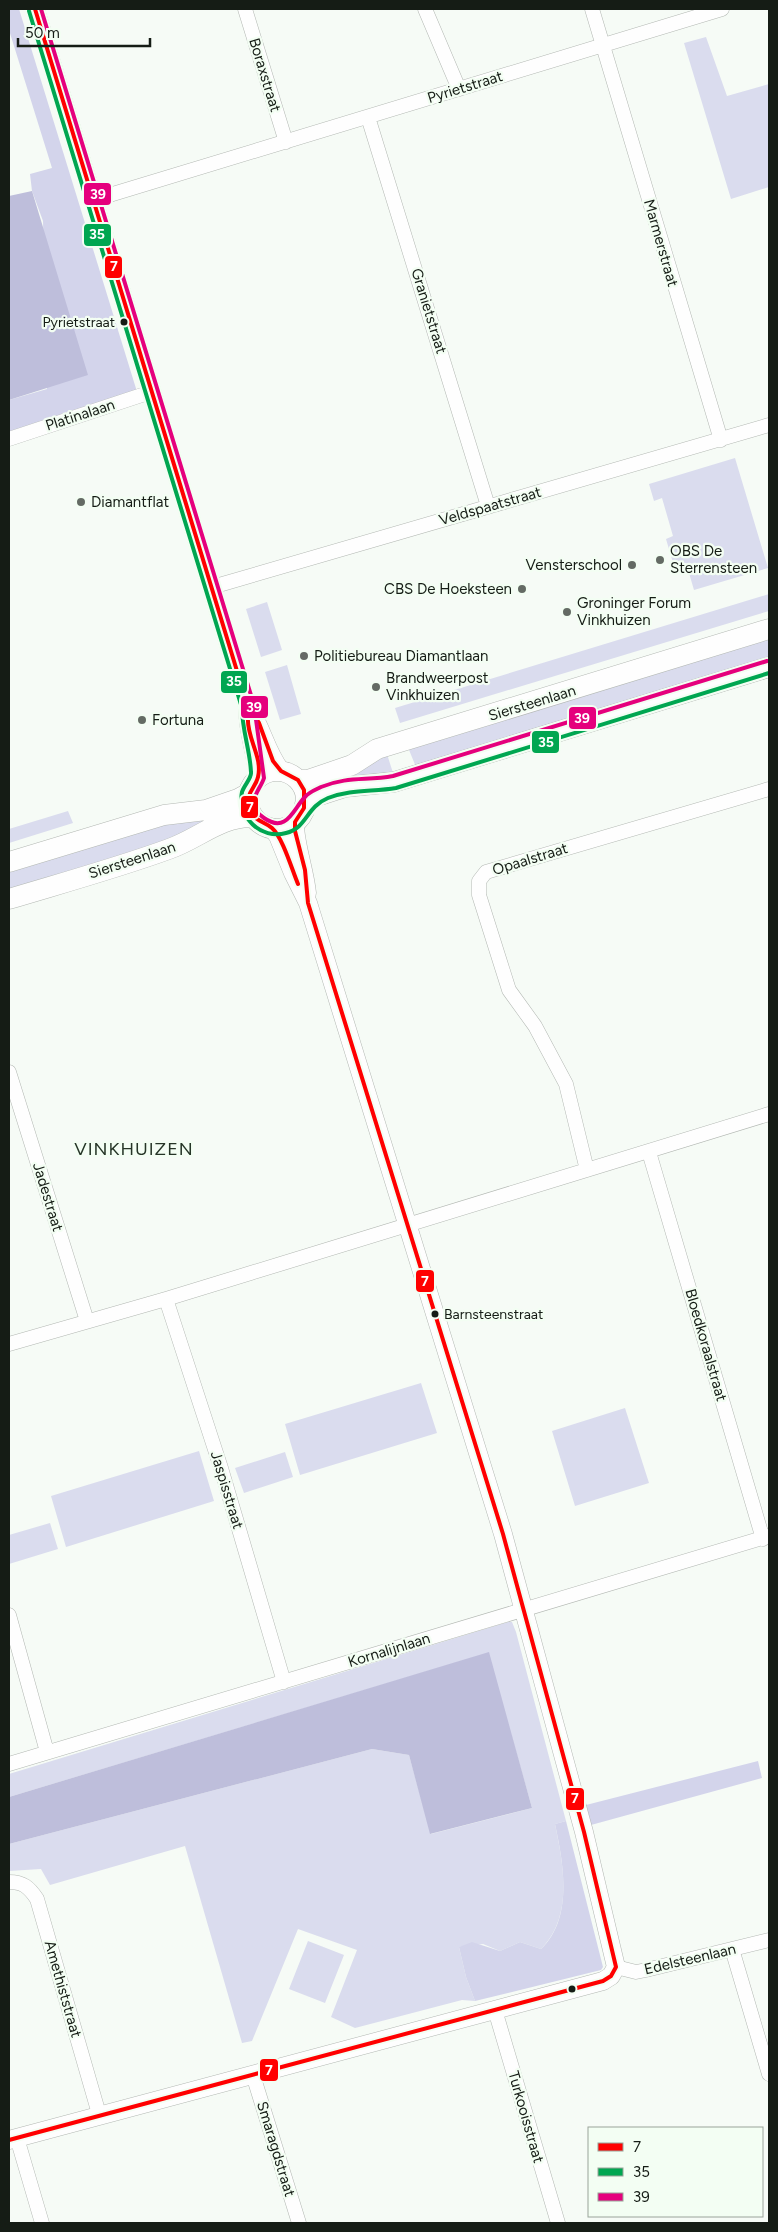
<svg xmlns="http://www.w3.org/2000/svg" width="778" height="2232" font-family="Figtree,sans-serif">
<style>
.green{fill:#dadcee}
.forest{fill:#d3d4eb}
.water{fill:#bebedb}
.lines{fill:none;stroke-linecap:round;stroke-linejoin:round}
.minor-casing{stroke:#b3b8b3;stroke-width:15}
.tertiary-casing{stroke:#b3b8b3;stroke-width:19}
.secondary-casing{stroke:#b3b8b3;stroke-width:21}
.minor{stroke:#fefefe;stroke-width:14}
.tertiary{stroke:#fefefe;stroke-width:18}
.secondary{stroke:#fefefe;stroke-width:20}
.bus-1-casing{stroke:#f3fef3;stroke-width:8}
.bus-2-casing{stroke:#f3fef3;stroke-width:8}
.bus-3-casing{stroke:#f3fef3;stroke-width:8}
.bus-1{stroke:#f00;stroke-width:4}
.bus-2{stroke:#00a651;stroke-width:4}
.bus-3{stroke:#e5007d;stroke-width:4}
.bus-dot{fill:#151c15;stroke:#f3fef3;stroke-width:2}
.poi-dot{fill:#646a64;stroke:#f3fef3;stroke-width:2}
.labels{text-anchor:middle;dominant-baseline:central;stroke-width:4.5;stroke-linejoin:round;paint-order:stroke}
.bus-label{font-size:14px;fill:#151c15;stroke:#f3fef3;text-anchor:end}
.street-label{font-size:15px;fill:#151c15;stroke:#f3fef3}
.poi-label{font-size:15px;fill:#151c15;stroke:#f3fef3;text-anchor:start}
.quarter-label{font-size:18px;letter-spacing:1px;fill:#263527;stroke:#f3fef3}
.line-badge{stroke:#f3fef3;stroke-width:2}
.badge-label{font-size:14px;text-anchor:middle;font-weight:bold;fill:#fff}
</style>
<rect width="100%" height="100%" fill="#f6fbf6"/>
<!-- green -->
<path class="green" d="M 706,37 L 727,96 L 769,84 L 769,187 L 731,199 L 684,43 Z
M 735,458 L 768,568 L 694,590 L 686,563 L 674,566 L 666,539 L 673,536 L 662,498 L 654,501 L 649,484 Z
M 769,594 L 769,611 L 400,723 L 395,708 Z
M 267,602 L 282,650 L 261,657 L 246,609 Z
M 769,634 L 769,661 L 416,767 L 407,745 Z
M 287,665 L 301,714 L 280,720 L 265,672 Z
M 386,751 L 394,776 L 344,779 Z
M 68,811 L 73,823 L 9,843 L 9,829 Z
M 207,817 L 209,821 L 187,834 L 9,893 L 9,867 L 157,821 Z
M 421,1383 L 437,1433 L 300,1475 L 285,1424 Z
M 625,1408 L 649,1483 L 575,1506 L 552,1431 Z
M 199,1451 L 214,1501 L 66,1547 L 51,1496 Z
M 285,1452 L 293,1477 L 244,1493 L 235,1468 Z
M 50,1523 L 58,1549 L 9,1564 L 9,1535 Z
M 508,1622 L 512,1622 L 516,1632 L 566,1821 L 555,1824 C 563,1863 574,1916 541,1949 L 520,1942 L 500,1951 L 483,1944 L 459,1947 L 466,1977 L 475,2001 L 462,2000 L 355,2028 L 331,2017 L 357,1950 L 298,1929 L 252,2041 L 242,2043 L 185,1846 L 50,1885 L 41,1869 L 9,1871 L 9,1844 L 372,1749 L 409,1755 L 431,1834 L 532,1808 L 488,1653 L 9,1797 L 9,1774 Z
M 308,1941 L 344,1955 L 325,2003 L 289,1989 Z"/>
<!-- forest -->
<path class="forest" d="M 9,9 L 19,9 L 138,395 L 9,434 L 9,400 L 47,389 L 43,221 L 32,191 L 30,174 L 52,168 L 9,30 Z
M 758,1761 L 762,1778 L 591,1825 L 586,1805 Z
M 566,1821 L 603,1967 L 601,1970 L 475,2001 L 466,1977 L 459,1947 L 472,1942 L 500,1951 L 520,1942 L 541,1949 C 574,1918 563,1861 555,1824 Z"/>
<!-- water -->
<path class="water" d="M 32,191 L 88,375 L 9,400 L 9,196 Z
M 489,1652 L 532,1808 L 430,1834 L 409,1755 L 372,1749 L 9,1844 L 9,1797 Z"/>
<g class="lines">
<!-- minor casing -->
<g class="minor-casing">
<path id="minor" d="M 245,9 L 286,142
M 425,9 L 459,89
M 592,9 L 721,440
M 368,117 L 488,506
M 93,200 L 722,9
M 9,439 L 151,392
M 212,587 L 769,425
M 9,1072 L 87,1321
M 649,1152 L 763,1539
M 587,1170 L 566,1084 L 535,1026 L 509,990 L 479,895 L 479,881 L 486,872 L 769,789
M 166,1299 L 221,1468 L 284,1682
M 9,1344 L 166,1299 L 769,1114
M 9,1615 L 47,1752
M 9,1764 L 769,1536
M 9,1882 C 23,1882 29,1887 37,1899 L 99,2114
M 732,1949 L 769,2074
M 616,1967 L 636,1972 L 646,1970 L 769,1940
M 495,2010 L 558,2223
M 253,2075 L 299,2223
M 17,2138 L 42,2223"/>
</g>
<!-- tertiary casing -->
<g class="tertiary-casing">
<path id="tertiary" d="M 35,9 L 248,707 C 262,727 266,752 281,771
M 248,708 C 247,732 257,754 258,778
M 295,822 C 294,841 305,871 307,893
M 9,2140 L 603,1981 L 611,1976 L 616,1967 L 584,1832 L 503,1534 L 308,903 L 293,873 L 278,836 L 272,828"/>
</g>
<!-- secondary casing -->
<g class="secondary-casing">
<path id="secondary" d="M248 800a29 29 0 1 1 58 0a29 29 0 1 1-58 0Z
M 298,780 L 308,780 L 352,765 L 377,749 L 769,629
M 305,804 L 314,797 L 345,787 L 394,782 L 769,667
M 9,862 L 164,815 L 206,810 L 238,799 L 249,793
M 9,899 C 62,883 117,868 169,849 C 198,839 221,816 253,817"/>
</g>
<!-- minor -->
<use href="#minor" class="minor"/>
<!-- tertiary -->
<use href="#tertiary" class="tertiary"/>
<!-- secondary -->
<use href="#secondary" class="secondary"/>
<!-- bus-1 casing -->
<g class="bus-1-casing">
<path id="bus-1" d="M 248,717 C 246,737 263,757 258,777 C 255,790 245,791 250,809 C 253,821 264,821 272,828 C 283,838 292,870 298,884
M 9,2140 L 603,1981 L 611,1976 L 616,1967 L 584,1832 L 503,1534 L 308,903 L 305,870 L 295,831 L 295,822 L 304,808 L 304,790 L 298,780 L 281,771 L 273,761 L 259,723 L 248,707 L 35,9"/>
</g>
<!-- bus-2 casing -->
<g class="bus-2-casing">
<path id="bus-2" d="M 29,11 L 242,708 C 242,730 250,750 251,772 C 252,778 244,785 242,792 C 237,817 261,840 286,833 C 307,828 306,807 328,798 C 351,789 373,792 396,788 L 769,673"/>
</g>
<!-- bus-3 casing -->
<g class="bus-3-casing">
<path id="bus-3" d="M 41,9 L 254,705 L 264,778 C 260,791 243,804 264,818 C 287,834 293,809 305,797 C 309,792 315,790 321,787 C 348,776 366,781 393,776 L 767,661"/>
</g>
<!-- bus-1 -->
<use href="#bus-1" class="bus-1"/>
<!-- bus-2 -->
<use href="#bus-2" class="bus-2"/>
<!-- bus-3 -->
<use href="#bus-3" class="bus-3"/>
</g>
<!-- markers -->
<g class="bus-dot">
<circle cx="124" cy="322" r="4.5"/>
<circle cx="435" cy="1314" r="4.5"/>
<circle cx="572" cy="1989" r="4.5"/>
</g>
<g class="poi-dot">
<circle cx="81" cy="502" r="5"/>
<circle cx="660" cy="560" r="5"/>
<circle cx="632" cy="565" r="5"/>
<circle cx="522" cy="589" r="5"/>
<circle cx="567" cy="612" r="5"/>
<circle cx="304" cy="656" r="5"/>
<circle cx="376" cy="687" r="5"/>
<circle cx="142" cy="720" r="5"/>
</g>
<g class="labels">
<!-- bus labels -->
<g class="bus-label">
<text x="115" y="322">Pyrietstraat</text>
<text x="444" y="1314" text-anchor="start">Barnsteenstraat</text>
</g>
<!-- street labels -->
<g class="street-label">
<text transform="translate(265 75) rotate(73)">Boraxstraat</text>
<text transform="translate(465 87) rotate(-17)">Pyrietstraat</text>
<text transform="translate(661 243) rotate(74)">Marmerstraat</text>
<text transform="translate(429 311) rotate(73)">Granietstraat</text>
<text transform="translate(80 415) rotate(-18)">Platinalaan</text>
<text transform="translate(490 506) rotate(-16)">Veldspaatstraat</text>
<text transform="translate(532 703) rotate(-17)">Siersteenlaan</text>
<text transform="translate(530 859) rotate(-17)">Opaalstraat</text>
<text transform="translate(132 860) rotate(-18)">Siersteenlaan</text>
<text transform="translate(48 1197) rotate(73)">Jadestraat</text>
<text transform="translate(706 1345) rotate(74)">Bloedkoraalstraat</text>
<text transform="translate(227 1490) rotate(73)">Jaspisstraat</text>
<text transform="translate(389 1650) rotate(-17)">Kornalijnlaan</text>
<text transform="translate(690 1959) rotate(-13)">Edelsteenlaan</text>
<text transform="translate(63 1989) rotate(74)">Amethiststraat</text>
<text transform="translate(526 2117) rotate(74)">Turkooisstraat</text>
<text transform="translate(276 2149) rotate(73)">Smaragdstraat</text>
</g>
<!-- poi labels -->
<g class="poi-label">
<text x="91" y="502">Diamantflat</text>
<text x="670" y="551">OBS De<tspan x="670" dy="17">Sterrensteen</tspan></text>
<text x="622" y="565" text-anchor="end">Vensterschool</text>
<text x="512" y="589" text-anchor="end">CBS De Hoeksteen</text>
<text x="577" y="603">Groninger Forum<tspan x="577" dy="17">Vinkhuizen</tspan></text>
<text x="314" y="656">Politiebureau Diamantlaan</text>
<text x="386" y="678">Brandweerpost<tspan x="386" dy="17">Vinkhuizen</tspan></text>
<text x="152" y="720">Fortuna</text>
</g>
<!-- quarter labels -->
<g class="quarter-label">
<text x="134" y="1149">VINKHUIZEN</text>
</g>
</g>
<g class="line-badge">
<rect x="83" y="182" width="29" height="24" rx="5" fill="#e5007d"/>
<rect x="83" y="223" width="29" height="24" rx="5" fill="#00a651"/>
<rect x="104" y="255" width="19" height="24" rx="5" fill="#f00"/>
<rect x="220" y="670" width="28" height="24" rx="5" fill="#00a651"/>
<rect x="240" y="695" width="29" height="24" rx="5" fill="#e5007d"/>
<rect x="568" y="706" width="29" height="24" rx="5" fill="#e5007d"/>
<rect x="531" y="730" width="29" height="24" rx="5" fill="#00a651"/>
<rect x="240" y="795" width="19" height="24" rx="5" fill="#f00"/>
<rect x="415" y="1269" width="20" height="24" rx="5" fill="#f00"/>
<rect x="565" y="1787" width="20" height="24" rx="5" fill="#f00"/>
<rect x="259" y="2058" width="20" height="24" rx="5" fill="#f00"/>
</g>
<g class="badge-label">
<text x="98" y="199">39</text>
<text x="97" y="239">35</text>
<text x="114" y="271">7</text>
<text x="234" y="686">35</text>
<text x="254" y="712">39</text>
<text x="582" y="723">39</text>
<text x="546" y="747">35</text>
<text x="250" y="812">7</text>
<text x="425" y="1286">7</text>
<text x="575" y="1803">7</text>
<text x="269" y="2075">7</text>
</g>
<!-- border -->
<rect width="778" height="2232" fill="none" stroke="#151c15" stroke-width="20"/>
<!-- legend -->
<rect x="588" y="2127" width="175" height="90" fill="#f3fef3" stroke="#9aa49a"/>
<rect x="598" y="2143" width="25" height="8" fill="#ff0000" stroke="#9aa49a"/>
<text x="633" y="2152" font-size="15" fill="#151c15">7</text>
<rect x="598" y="2168" width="25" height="8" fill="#00a651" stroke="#9aa49a"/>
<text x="633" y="2177" font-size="15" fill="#151c15">35</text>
<rect x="598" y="2193" width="25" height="8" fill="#e5007d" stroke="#9aa49a"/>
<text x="633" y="2202" font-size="15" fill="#151c15">39</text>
<!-- scale -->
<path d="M18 38v8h132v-8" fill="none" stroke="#151c15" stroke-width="2.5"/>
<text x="25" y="38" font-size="15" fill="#151c15" stroke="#f3fef3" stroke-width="4" paint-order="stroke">50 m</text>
</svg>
